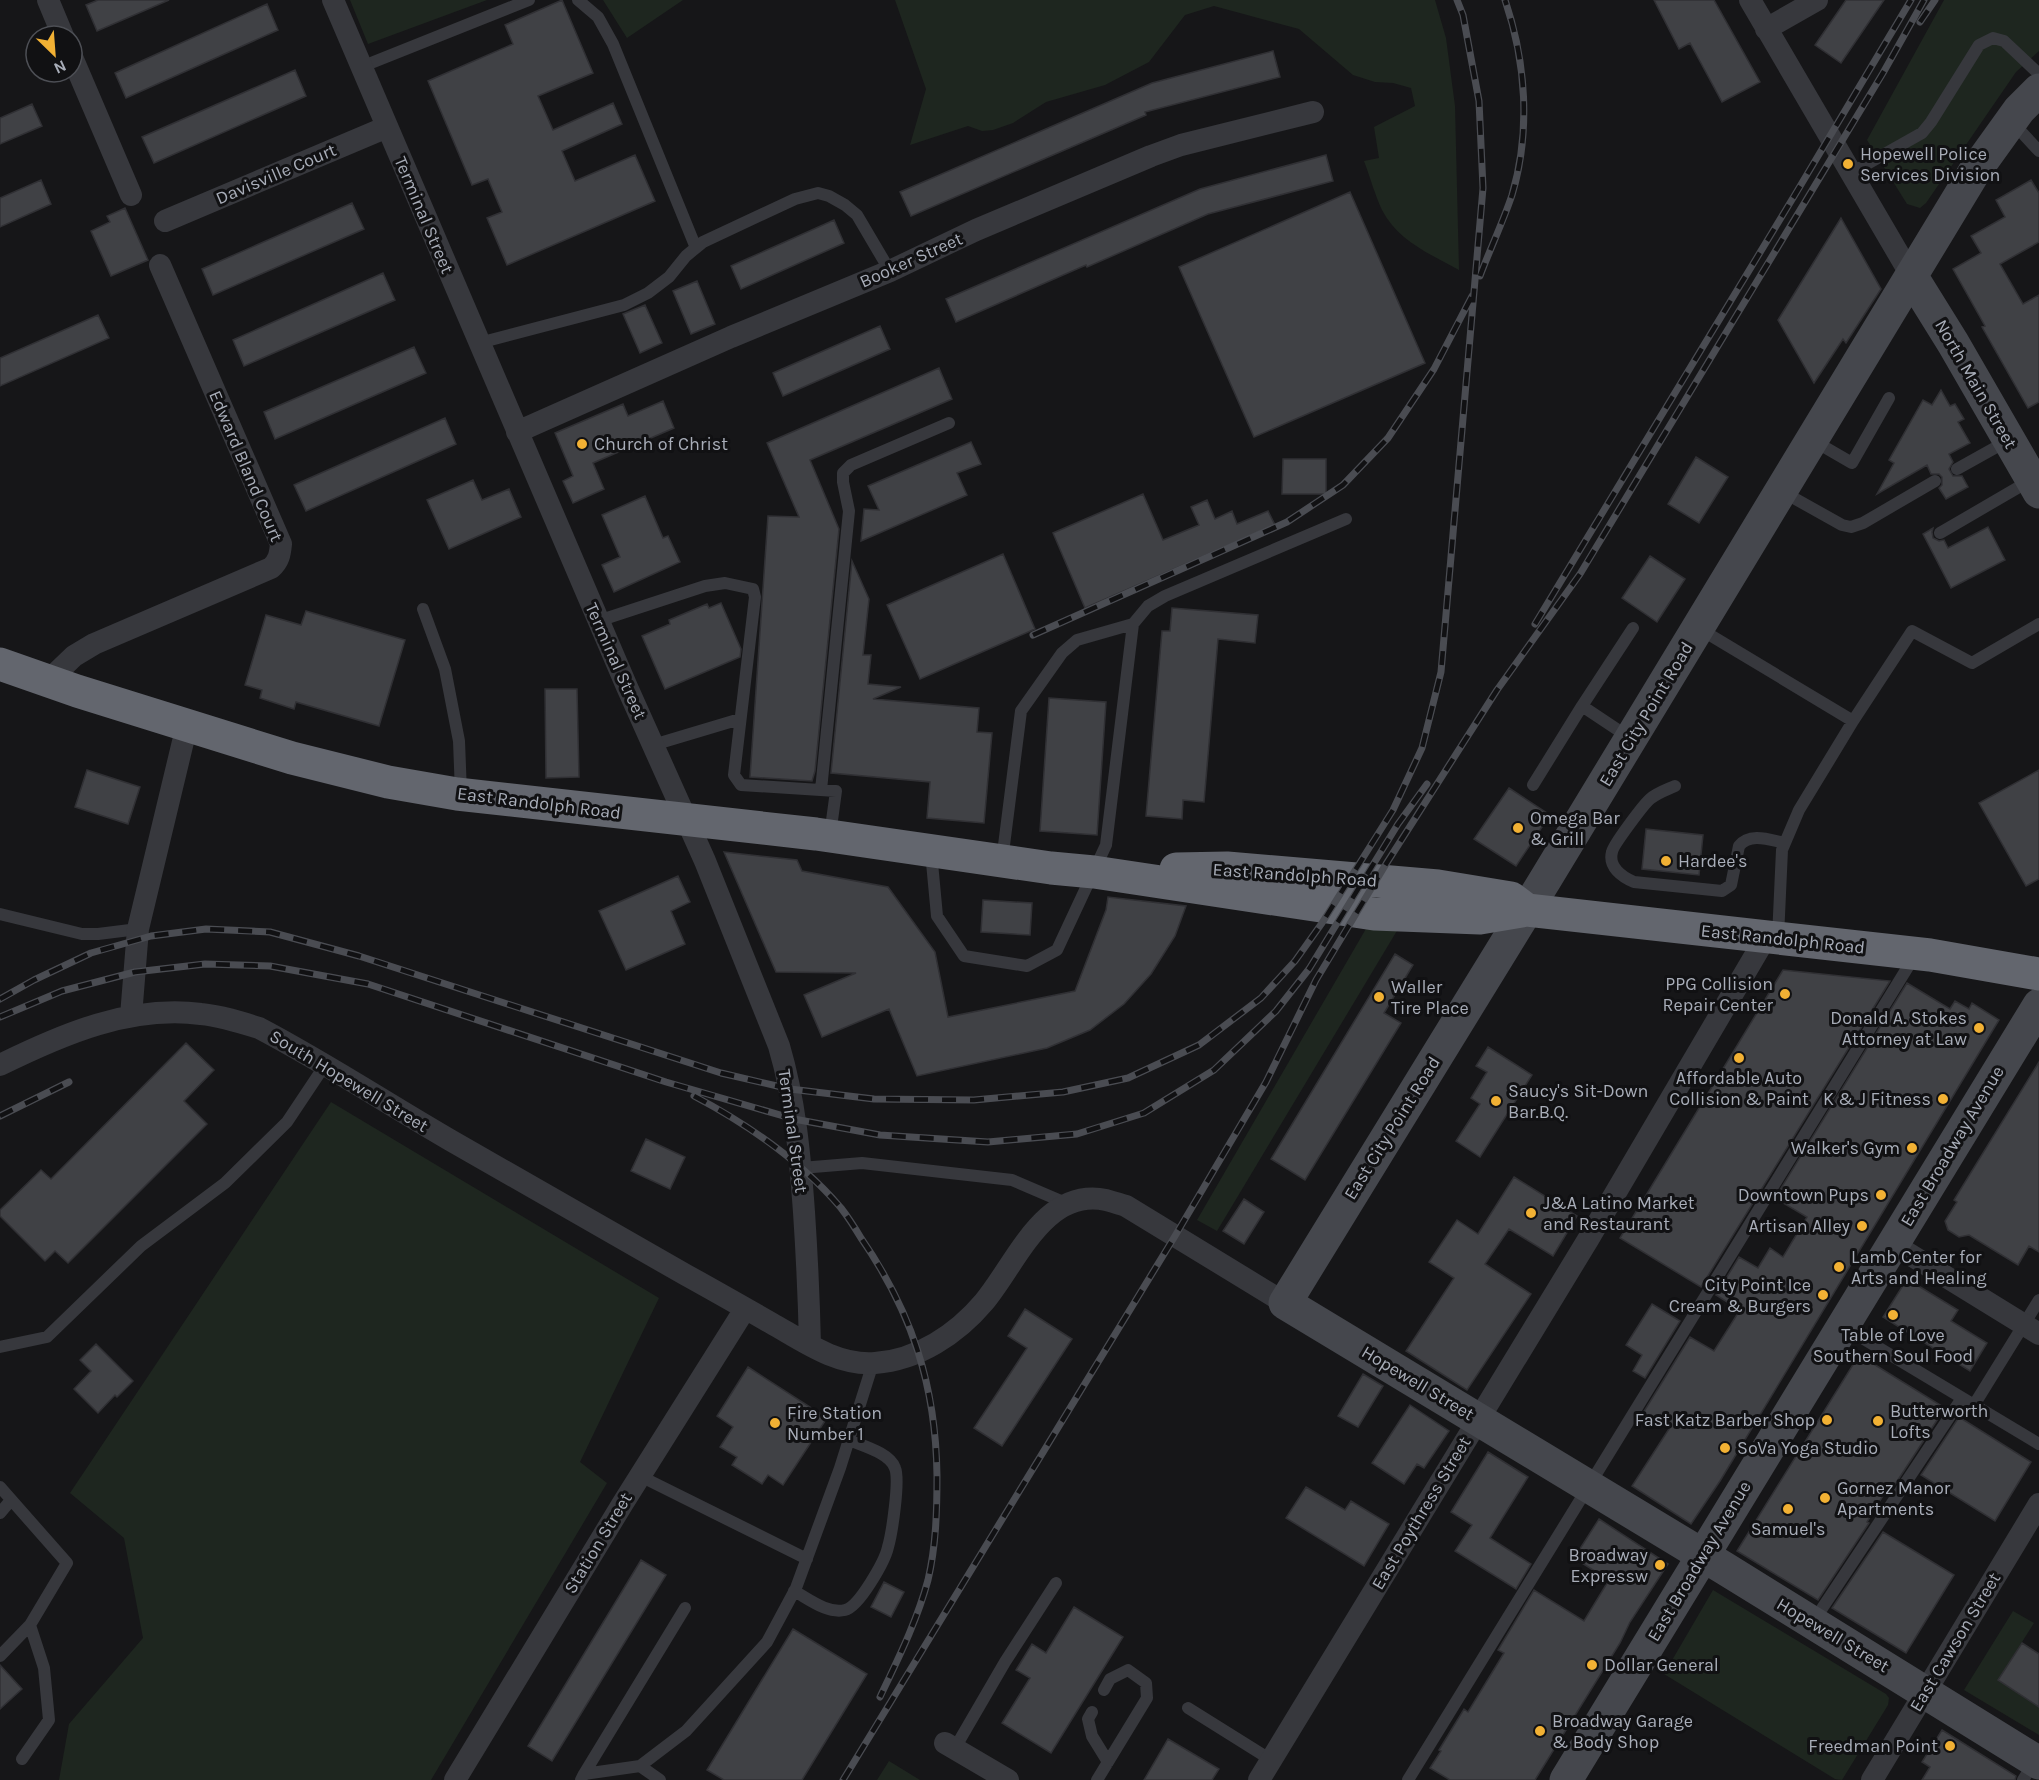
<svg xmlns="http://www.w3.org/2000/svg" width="2039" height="1780" font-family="Karla,sans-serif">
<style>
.green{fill:#1e261f}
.building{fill:#404145;stroke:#303034;stroke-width:1.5}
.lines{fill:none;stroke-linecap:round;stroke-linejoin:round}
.lane{stroke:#37383d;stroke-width:12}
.street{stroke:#37383d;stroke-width:22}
.secondary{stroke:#45474d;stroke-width:33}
.highway{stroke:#63666e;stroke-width:33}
.rail-casing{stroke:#4a4c52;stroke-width:7}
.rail{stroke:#111113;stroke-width:4.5;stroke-dasharray:14;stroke-linecap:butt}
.poi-dot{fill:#f2b134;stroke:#111113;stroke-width:2}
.labels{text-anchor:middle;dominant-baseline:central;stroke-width:6;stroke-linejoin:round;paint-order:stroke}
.poi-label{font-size:18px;fill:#a8adb8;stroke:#111113;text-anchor:start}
.street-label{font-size:18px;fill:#a8adb8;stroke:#111113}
</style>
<rect width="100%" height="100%" fill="#161618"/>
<!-- green -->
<path class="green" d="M 350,0 L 487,0 L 368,44 Z
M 603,0 L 683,0 L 627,38 Z
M 895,0 L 1435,0 L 1446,38 L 1455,106 L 1459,270 C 1430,254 1398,241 1382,210 C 1375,195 1370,177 1364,161 L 1379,158 L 1374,127 L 1415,106 L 1411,88 L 1393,83 L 1375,82 L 1353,75 L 1299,29 L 1214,6 L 1185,15 L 1149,62 L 1105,85 L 1046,102 L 1013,123 L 993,130 L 982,131 L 968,126 L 910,145 L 926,89 Z
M 1944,0 L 2039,0 L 2039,51 L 2016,72 L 1926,203 L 1920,208 L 1907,204 L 1867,140 Z
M 1367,927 L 1398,929 L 1217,1231 L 1197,1220 Z
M 331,1102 L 659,1298 L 580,1462 L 607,1483 L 431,1780 L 59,1780 L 69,1724 L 143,1638 L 124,1538 L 70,1493 Z
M 1713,1590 L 1886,1694 L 1889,1698 L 1888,1705 L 1842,1780 L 1835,1779 L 1664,1674 Z
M 2013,1611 L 2034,1623 L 1998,1680 L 2039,1707 L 2039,1735 L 1964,1690 Z
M 889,1761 L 920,1780 L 877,1780 Z"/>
<!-- building -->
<path class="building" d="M 98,0 L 169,0 L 97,31 L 86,5 Z
M 562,0 L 593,73 L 538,96 L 553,130 L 613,103 L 622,124 L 562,151 L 575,181 L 635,155 L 655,201 L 507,265 L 487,218 L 502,212 L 488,179 L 472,185 L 428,81 L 513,44 L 505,25 Z
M 1654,0 L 1714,0 L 1760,82 L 1722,102 L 1690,43 L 1679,49 Z
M 1846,0 L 1884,0 L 1841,63 L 1815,45 Z
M 267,4 L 278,30 L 126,98 L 115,73 Z
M 1273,51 L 1280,77 L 1145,112 L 1146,115 L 911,216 L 900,192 L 1152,83 Z
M 295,70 L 306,96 L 154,163 L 142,137 Z
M 32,104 L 42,126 L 0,144 L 0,118 Z
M 1326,155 L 1333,181 L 1208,214 L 1087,267 L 1086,265 L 956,322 L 946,299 L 1200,189 Z
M 41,180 L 51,204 L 0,227 L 0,198 Z
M 2031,180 L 2039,193 L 2039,242 L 2000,264 L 2023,304 L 2039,295 L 2039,402 L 2028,408 L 1982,327 L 1985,326 L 1953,269 L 1981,253 L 1971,236 L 2005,217 L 1996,200 Z
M 1350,192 L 1425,363 L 1254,437 L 1179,267 Z
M 352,203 L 364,229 L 213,295 L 202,269 Z
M 125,208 L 148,260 L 111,276 L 91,231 L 110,222 L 107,216 Z
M 1841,218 L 1881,289 L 1846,343 L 1843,339 L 1814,383 L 1778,320 Z
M 834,220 L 844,243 L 741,289 L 731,266 Z
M 383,273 L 395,300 L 244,366 L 233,340 Z
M 697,281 L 715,324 L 691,334 L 673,291 Z
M 645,305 L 662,343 L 640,353 L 623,314 Z
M 98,315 L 109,338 L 0,386 L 0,358 Z
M 880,326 L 890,349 L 783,396 L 773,373 Z
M 414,347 L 426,373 L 275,439 L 264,412 Z
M 939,368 L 952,399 L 810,460 L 839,529 L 815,771 L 812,781 L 750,777 L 768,516 L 799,517 L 767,443 Z
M 1941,390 L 1950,406 L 1955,404 L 1964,419 L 1958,422 L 1970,443 L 1949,454 L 1953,462 L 1949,469 L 1953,476 L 1962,476 L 1968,487 L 1946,499 L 1939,488 L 1942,485 L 1942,477 L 1939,474 L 1931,474 L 1927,465 L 1877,494 L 1894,463 L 1889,460 L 1923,400 L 1932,405 Z
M 663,401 L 674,428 L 593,463 L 604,489 L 573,503 L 563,481 L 573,476 L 555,433 L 623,404 L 628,416 Z
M 445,418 L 456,444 L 306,511 L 294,485 Z
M 971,442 L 981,464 L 957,473 L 967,495 L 861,541 L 864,509 L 879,510 L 868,486 Z
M 1696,457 L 1728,477 L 1699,523 L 1668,504 Z
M 1283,459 L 1326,459 L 1326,494 L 1282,494 Z
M 473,480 L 482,500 L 509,489 L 521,517 L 449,549 L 427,500 Z
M 1143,494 L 1163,540 L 1199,525 L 1191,507 L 1207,500 L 1215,519 L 1232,511 L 1237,524 L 1268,511 L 1275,525 L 1085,608 L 1053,533 Z
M 645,496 L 663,538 L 668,536 L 680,562 L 614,592 L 602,565 L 620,557 L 602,515 Z
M 1988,527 L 2005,560 L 1951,588 L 1923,534 L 1933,528 L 1932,532 L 1933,538 L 1939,541 L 1944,540 L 1948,548 Z
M 1003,554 L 1035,629 L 920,679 L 887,605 Z
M 1650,556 L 1685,579 L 1657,622 L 1622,598 Z
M 852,561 L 869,599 L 863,655 L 871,655 L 868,684 L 901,687 L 873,699 L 979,708 L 977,732 L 992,733 L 984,823 L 927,818 L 930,782 L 831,773 Z
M 721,603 L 741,649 L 740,657 L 665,689 L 642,636 L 670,624 L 669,620 L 707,604 L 709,608 Z
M 1172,608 L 1258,615 L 1255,643 L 1218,639 L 1204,802 L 1183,800 L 1182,819 L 1146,816 L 1162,631 L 1170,631 Z
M 306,611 L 405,640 L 379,726 L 296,702 L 294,709 L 260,698 L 262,690 L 245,685 L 266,615 L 301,625 Z
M 545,689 L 577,689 L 579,777 L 546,778 Z
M 1049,698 L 1106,702 L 1097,835 L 1040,831 Z
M 87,770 L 140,787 L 128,824 L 75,807 Z
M 2039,770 L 2039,879 L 2026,886 L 1979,803 Z
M 1509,788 L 1550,815 L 1516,866 L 1474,839 Z
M 1646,829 L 1703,835 L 1699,875 L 1642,869 Z
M 724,852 L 797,860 L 802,871 L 888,887 L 935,952 L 948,1017 L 1075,991 L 1106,910 L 1108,897 L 1186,906 L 1175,936 L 1151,974 L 1124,1004 L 1090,1030 L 1047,1048 L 917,1076 L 889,1009 L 822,1037 L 804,995 L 856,973 L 776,972 Z
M 678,876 L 690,902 L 671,911 L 685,944 L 626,970 L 599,911 Z
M 983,900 L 1032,903 L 1030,935 L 981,932 Z
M 1395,954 L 1413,965 L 1384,1013 L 1401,1023 L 1305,1180 L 1271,1159 Z
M 1783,970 L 1890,981 L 1701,1287 L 1620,1238 Z
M 1907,983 L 1950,1009 L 1955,1001 L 1969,1009 L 1972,1003 L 1999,1020 L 1720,1481 L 1691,1524 L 1632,1486 L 1669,1429 L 1643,1413 L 1690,1337 L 1714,1351 L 1740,1310 L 1716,1295 L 1739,1257 L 1758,1268 L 1770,1248 L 1783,1257 L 1807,1217 L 1775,1198 Z
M 186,1043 L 214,1070 L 184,1101 L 207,1124 L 68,1263 L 55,1251 L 45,1261 L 0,1216 L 0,1210 L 41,1170 L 51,1179 Z
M 1488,1047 L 1532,1075 L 1480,1157 L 1456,1141 L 1480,1104 L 1471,1098 L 1487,1072 L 1476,1066 Z
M 2039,1062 L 2039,1252 L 2029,1246 L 2018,1265 L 1969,1235 L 1959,1237 L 1948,1230 L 1945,1221 L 1957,1202 L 1954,1200 Z
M 646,1139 L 685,1157 L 670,1189 L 631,1171 Z
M 1514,1177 L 1577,1216 L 1553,1256 L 1509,1229 L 1485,1264 L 1531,1294 L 1467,1390 L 1406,1351 L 1454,1278 L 1429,1262 L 1457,1220 L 1478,1234 Z
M 1244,1199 L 1264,1212 L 1244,1244 L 1223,1231 Z
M 1907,1279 L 1958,1310 L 1951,1321 L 1987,1343 L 1970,1371 L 1883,1317 Z
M 1652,1304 L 1680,1321 L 1645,1378 L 1633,1371 L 1642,1355 L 1626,1345 Z
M 1025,1309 L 1072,1339 L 1002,1446 L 974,1428 L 1027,1348 L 1008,1336 Z
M 96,1344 L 133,1381 L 117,1397 L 115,1395 L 98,1413 L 74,1389 L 91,1371 L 80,1360 Z
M 1859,1355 L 1945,1408 L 1894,1486 L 1890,1484 L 1867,1522 L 1869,1523 L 1818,1600 L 1737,1551 Z
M 748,1367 L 827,1418 L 783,1485 L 768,1475 L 762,1484 L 732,1465 L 737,1457 L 720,1447 L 733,1427 L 717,1416 Z
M 1363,1374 L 1383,1386 L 1358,1427 L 1338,1416 Z
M 1410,1405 L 1449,1431 L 1424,1468 L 1417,1464 L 1404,1484 L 1372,1463 Z
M 1959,1417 L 2031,1462 L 1995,1521 L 1921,1475 Z
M 1488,1452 L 1528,1477 L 1490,1538 L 1531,1564 L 1516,1589 L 1455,1551 L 1472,1525 L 1451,1512 Z
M 1306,1487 L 1345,1510 L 1351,1501 L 1389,1524 L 1364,1566 L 1286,1518 Z
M 1599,1519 L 1668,1564 L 1630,1622 L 1620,1643 L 1535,1780 L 1450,1780 L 1430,1768 L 1441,1751 L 1439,1750 L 1464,1709 L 1468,1712 L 1504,1653 L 1498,1650 L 1534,1590 L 1584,1621 L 1609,1580 L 1574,1558 Z
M 1883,1532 L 1954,1575 L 1906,1653 L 1832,1608 Z
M 641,1560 L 666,1575 L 552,1761 L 528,1746 Z
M 884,1582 L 904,1592 L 891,1617 L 871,1607 Z
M 1074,1607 L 1123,1637 L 1051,1753 L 1002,1723 L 1030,1678 L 1016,1670 L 1032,1644 L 1046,1653 Z
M 793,1629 L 867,1674 L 802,1780 L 724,1780 L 707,1770 Z
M 2022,1643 L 2039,1654 L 2039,1707 L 1998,1680 Z
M 0,1665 L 22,1689 L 0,1709 Z
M 1942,1730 L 2016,1776 L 2015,1780 L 1922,1780 L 1930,1767 L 1922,1762 Z
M 1168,1739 L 1219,1769 L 1212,1780 L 1144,1780 Z"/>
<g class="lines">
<!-- lane -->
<path class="lane" d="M 578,0 L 598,17 L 613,44 L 696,248
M 361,67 L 529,0
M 2012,122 L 2039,151
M 1851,173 L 1922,133 L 1931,122 L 1979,45 L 1993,38 L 2004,41 L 2039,74
M 479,343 L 624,305 L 648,293 L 669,277 L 686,256 L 703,242 L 795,199 L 818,193 L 829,196 L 845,205 L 857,215 L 890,271
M 1814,441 L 1852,463 L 1889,398
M 1957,469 L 2009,440
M 1783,492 L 1842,525 L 1851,527 L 1863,523 L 1935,481
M 1940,533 L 2031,480
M 423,609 L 445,669 L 459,741 L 461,793
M 598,621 L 705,586 L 725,583 L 753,589 L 755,597 L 734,775 L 741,785 L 836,791 L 830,835
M 1133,624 L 1148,606 L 1165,596 L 1346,519
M 1700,629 L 1853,721
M 1630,738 L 1582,706 L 1633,628
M 653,745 L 740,719
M 1533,785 L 1582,706
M 1675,786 C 1666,790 1657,793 1650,799 C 1644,804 1613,845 1612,852 C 1608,867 1622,877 1634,882 L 1722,891 L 1731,885 L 1739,846 C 1750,832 1770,840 1785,843
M 821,790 L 849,511 L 843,482 L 843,473 L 851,465 L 949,423
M 931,852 L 937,916 L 964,956 L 1027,966 L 1057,950 L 1106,845 L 1133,624 L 1077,640 L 1062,653 L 1021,711 L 1002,861
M 0,914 L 82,934 L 98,934 L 138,929
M 1778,937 L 1782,850 L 1799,810 L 1853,721 L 1912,631 L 1972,663 L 2039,624
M 801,1168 L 862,1163 L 1012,1180 L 1068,1204
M 1844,1327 L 2039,1444
M 0,1347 L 47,1337 L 141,1246 L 225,1183 L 287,1122 L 325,1065
M 1974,1405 L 2039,1300
M 640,1476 L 807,1559
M 0,1487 L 67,1563 L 30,1625 L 0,1656
M 0,1513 L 11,1500
M 794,1591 C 809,1599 827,1614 845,1610 C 859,1607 885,1561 888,1547 C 892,1533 900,1480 895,1468 C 890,1453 863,1446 849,1440
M 1813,1622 L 1962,1398
M 1188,1708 L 1271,1760
M 1092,1712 L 1088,1719 L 1092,1736 L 1108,1762
M 955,1748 L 1005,1662 L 1056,1583
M 22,1759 L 49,1720 L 44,1668 L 30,1625
M 640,1766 L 660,1780
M 584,1774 L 685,1608
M 581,1780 L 584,1774 L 640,1766 L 686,1731 L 767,1642 L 796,1588 L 840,1468 L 873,1363
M 1097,1780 L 1147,1698 L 1146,1683 L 1128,1670 L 1110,1679 L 1104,1690
M 1408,1780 L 1914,957
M 2023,1780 L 2035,1761"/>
<!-- street -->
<path class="street" d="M 48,0 L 63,36
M 333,0 L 627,687 L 705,861 L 779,1046 C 795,1100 800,1156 804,1212 C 807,1257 809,1301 810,1345
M 1750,0 L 1912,277
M 1766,29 L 1817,0
M 72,57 L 131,195
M 165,221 L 387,127
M 517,432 L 731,337 L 890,271 L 976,230 L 1151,156 L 1181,145 L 1313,112
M 49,680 L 74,656 L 94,644 L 271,568 C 279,561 280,554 281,544 L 160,265
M 131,1016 L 138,929 L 187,725
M 0,1065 C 63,1034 130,1005 201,1014 C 221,1016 240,1022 259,1028 C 324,1062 386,1103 450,1140 C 528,1185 607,1230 686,1275 C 715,1291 743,1307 771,1323 C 803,1341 837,1366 875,1363 C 918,1360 957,1334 984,1302 C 1016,1264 1044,1187 1106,1200 C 1113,1202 1120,1204 1126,1206 L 1285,1303
M 1893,1244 L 2039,1334
M 945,1743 L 1008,1780
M 455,1780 L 623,1503 L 745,1309
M 1259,1780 L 1589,1238 L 1766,937
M 1872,1780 L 2039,1504"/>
<!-- secondary -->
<path class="secondary" d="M 2039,90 L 2019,110 L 1973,174 L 1545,880 L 1285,1303 L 1724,1568 L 2039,1763
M 1912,277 L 1953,343 L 2039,492
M 1566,1780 L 2039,1005"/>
<!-- highway -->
<path class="highway" d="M 0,664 L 77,691 L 292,758 L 388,782 L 457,794 L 816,834 L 1051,868 L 1094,872 L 1374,914 L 1480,918 L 1527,910 L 1930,955 L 2039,974
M 1176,869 L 1227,868 L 1438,886 L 1511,898 L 1527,910"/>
<!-- rail casing -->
<g class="rail-casing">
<path id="rail" d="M 1920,22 L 1935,0
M 1793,198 L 1911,0
M 1480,276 C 1490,249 1503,222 1512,195 C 1531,131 1526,62 1505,0
M 1535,624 L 1796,193
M 1033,635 L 1287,522 L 1343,485 L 1388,438 L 1434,369 L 1472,296
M 0,999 L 34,980 L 91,953 L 151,936 L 206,929 L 270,932 L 359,956 L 721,1073 L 790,1089 L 874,1099 L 974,1100 L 1063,1092 L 1128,1078 L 1199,1045 L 1261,998 L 1295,961 L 1322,923 L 1393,810 L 1422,748 L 1441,672 L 1483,188 L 1479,101 L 1463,15 L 1457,0
M 0,1017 L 62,991 L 135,972 L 205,964 L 270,966 L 368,984 L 666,1082 L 794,1119 L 880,1135 L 988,1142 L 1077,1134 L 1144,1113 L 1214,1070 L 1276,1011 L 1309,969 L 1398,824 L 1427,784
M 694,1096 C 747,1124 801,1161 841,1208 C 848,1217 855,1228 861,1238 C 912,1312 936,1386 937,1476 C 937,1511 936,1546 928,1580 C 917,1621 898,1659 880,1697
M 0,1116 L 69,1082
M 843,1780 L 1175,1236 L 1266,1082 L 1316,980 L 1386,864 L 1497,690 L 1580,574 L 1883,73 L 1924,0"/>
</g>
<!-- rail -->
<use href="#rail" class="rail"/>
</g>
<!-- markers -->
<g class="poi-dot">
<circle cx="1848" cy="164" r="6"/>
<circle cx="582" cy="444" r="6"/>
<circle cx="1518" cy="828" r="6"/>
<circle cx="1666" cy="861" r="6"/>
<circle cx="1785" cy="994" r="6"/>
<circle cx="1379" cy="997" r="6"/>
<circle cx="1979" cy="1028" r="6"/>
<circle cx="1739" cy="1058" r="6"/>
<circle cx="1943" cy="1099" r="6"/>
<circle cx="1496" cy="1101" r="6"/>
<circle cx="1912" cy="1148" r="6"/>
<circle cx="1881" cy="1195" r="6"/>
<circle cx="1531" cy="1213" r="6"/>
<circle cx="1862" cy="1226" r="6"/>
<circle cx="1839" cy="1267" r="6"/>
<circle cx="1823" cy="1295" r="6"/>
<circle cx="1893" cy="1315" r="6"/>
<circle cx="1827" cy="1420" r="6"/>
<circle cx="1878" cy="1421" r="6"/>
<circle cx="775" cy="1423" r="6"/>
<circle cx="1725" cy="1448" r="6"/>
<circle cx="1825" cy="1498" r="6"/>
<circle cx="1788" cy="1509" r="6"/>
<circle cx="1660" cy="1565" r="6"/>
<circle cx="1592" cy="1665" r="6"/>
<circle cx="1540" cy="1731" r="6"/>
<circle cx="1950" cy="1746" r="6"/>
</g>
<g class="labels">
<!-- poi labels -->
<g class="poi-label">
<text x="1860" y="154">Hopewell Police<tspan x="1860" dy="21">Services Division</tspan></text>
<text x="594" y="444">Church of Christ</text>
<text x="1530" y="818">Omega Bar<tspan x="1530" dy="21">&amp; Grill</tspan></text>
<text x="1678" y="861">Hardee's</text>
<text x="1773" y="984" text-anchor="end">PPG Collision<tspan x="1773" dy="21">Repair Center</tspan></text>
<text x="1391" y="987">Waller<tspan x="1391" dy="21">Tire Place</tspan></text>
<text x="1967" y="1018" text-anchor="end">Donald A. Stokes<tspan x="1967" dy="21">Attorney at Law</tspan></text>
<text x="1739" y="1078" text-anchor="middle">Affordable Auto<tspan x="1739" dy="21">Collision &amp; Paint</tspan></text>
<text x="1508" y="1091">Saucy's Sit-Down<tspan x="1508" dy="21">Bar.B.Q.</tspan></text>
<text x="1931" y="1099" text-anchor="end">K &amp; J Fitness</text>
<text x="1900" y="1148" text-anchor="end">Walker's Gym</text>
<text x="1869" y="1195" text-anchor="end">Downtown Pups</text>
<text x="1543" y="1203">J&amp;A Latino Market<tspan x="1543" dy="21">and Restaurant</tspan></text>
<text x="1850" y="1226" text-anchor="end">Artisan Alley</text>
<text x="1851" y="1257">Lamb Center for<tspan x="1851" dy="21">Arts and Healing</tspan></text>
<text x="1811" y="1285" text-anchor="end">City Point Ice<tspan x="1811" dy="21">Cream &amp; Burgers</tspan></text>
<text x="1893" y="1335" text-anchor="middle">Table of Love<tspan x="1893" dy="21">Southern Soul Food</tspan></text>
<text x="1890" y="1411">Butterworth<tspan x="1890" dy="21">Lofts</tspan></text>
<text x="787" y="1413">Fire Station<tspan x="787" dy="21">Number 1</tspan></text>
<text x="1815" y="1420" text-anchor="end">Fast Katz Barber Shop</text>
<text x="1737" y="1448">SoVa Yoga Studio</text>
<text x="1837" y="1488">Gornez Manor<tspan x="1837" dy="21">Apartments</tspan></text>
<text x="1788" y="1529" text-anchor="middle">Samuel's</text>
<text x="1648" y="1555" text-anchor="end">Broadway<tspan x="1648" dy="21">Expressw</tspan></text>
<text x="1604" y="1665">Dollar General</text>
<text x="1552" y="1721">Broadway Garage<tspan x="1552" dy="21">&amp; Body Shop</tspan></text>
<text x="1938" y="1746" text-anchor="end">Freedman Point</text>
</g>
<!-- street labels -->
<g class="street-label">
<text transform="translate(276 174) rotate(-23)">Davisville Court</text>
<text transform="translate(424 215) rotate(67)">Terminal Street</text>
<text transform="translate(911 260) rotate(-24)">Booker Street</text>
<text transform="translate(1976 384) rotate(60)">North Main Street</text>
<text transform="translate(246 466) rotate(67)">Edward Bland Court</text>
<text transform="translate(616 661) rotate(66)">Terminal Street</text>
<text transform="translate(1646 714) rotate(-59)">East City Point Road</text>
<text transform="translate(539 803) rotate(7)">East Randolph Road</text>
<text transform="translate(1295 875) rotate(4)">East Randolph Road</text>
<text transform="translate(1783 939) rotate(6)">East Randolph Road</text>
<text transform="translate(349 1081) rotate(31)">South Hopewell Street</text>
<text transform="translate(1392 1128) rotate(-58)">East City Point Road</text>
<text transform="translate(793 1131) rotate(82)">Terminal Street</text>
<text transform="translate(1952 1146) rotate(-59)">East Broadway Avenue</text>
<text transform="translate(1418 1383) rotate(31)">Hopewell Street</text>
<text transform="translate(1421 1513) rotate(-59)">East Poythress Street</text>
<text transform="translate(598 1543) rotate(-59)">Station Street</text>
<text transform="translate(1699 1561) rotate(-59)">East Broadway Avenue</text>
<text transform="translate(1833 1635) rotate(31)">Hopewell Street</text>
<text transform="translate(1955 1642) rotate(-59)">East Cawson Street</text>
</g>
</g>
<!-- north arrow -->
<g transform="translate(54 54) rotate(155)"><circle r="28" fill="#111113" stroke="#4d4f55" stroke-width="1.5"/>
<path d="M0-4.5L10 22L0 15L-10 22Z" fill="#f2b134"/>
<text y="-9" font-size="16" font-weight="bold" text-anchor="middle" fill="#a8adb8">N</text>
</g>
</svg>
